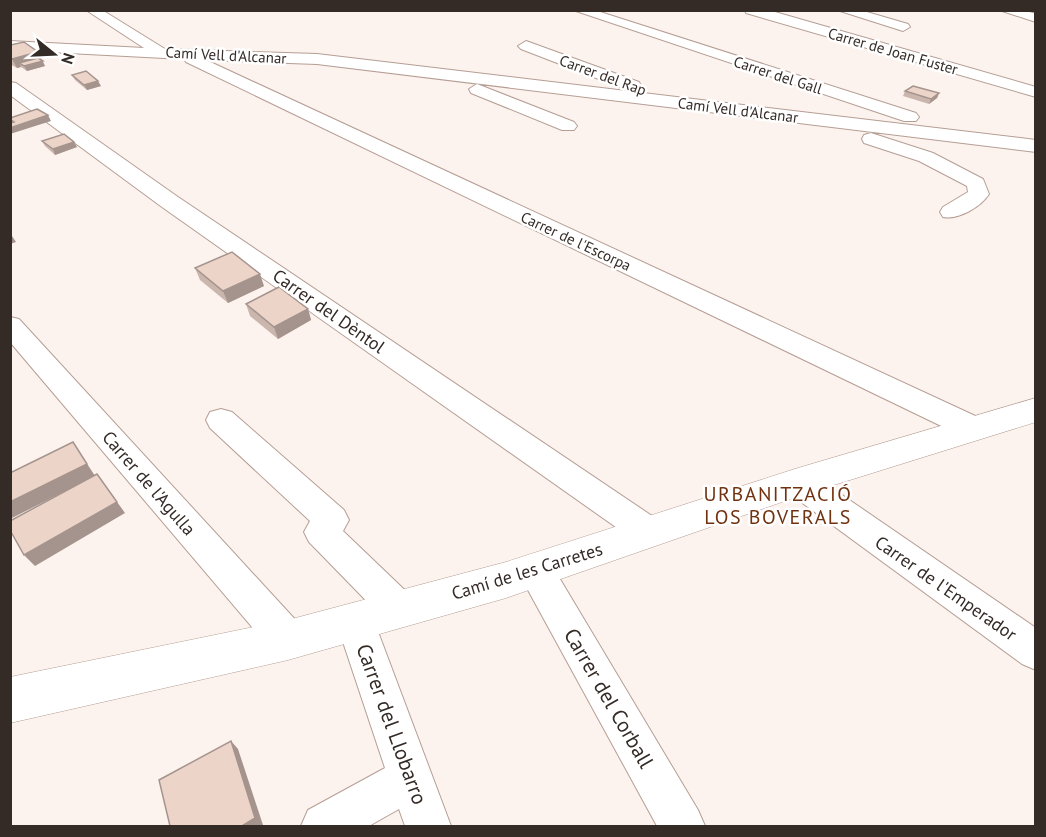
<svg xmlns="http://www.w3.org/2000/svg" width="1046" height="837" font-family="'PT Sans',sans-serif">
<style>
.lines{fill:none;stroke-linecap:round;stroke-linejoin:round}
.minor-casing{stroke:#b59e94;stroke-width:2}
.tertiary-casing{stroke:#b59e94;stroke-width:1}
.minor{fill:#fff;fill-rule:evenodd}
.tertiary{fill:#fff;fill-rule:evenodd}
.wall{fill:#cbb6ad}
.shaded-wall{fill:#a5948d}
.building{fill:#ecd4c9;stroke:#a5948d;stroke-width:1.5}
.labels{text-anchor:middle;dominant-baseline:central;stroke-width:5;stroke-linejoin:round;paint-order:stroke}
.far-street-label{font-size:15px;fill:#342b27;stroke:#fff}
.street-label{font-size:18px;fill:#342b27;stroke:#fff}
.neighbourhood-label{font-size:20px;letter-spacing:1.5px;fill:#713210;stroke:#fff}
.near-street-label{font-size:21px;fill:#342b27;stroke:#fff}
</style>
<rect width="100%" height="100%" fill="#fcf2ee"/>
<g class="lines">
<!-- minor casing -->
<g class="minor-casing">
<path id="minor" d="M 86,10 L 102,10 L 165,49 L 317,54 L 1036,140 L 1036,152 L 317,64 L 206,60 L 984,420 L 988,428 L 984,436 L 973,439 L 962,436 L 186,62 L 184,59 L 10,50 L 10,41 L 144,48 Z
M 573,10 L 594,10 L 916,113 L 919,117 L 916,121 L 904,121 Z
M 745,10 L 768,10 L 1036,87 L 1036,97 L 746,13 Z
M 837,10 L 860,10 L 908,24 L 910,27 L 903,31 Z
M 999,10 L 1023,10 L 1036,14 L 1036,22 Z
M 526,41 L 639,82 L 641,86 L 639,90 L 627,90 L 521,49 L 518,46 Z
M 10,82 L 16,83 L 178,197 L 661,522 L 666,532 L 661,542 L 649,547 L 637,542 L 162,207 L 10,95 Z
M 477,84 L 574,122 L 577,126 L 574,130 L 562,130 L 471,93 L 469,89 Z
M 871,133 L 933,153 L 983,179 L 989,194 C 981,207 958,220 943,217 L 940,212 L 943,207 L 968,192 L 967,186 L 919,161 L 864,143 L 862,139 L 864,135 Z
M 10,317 L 19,319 L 302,627 L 307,640 L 302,653 L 288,658 L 274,653 L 10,342 Z
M 221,409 L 232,412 L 344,510 L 349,520 L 343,531 L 412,597 L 418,609 L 412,621 L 399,626 L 386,621 L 309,542 L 304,532 L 310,521 L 210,428 L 206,420 L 210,412 Z
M 798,469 L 810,473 L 1036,628 L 1036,670 L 1022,664 L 786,491 L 782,482 L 786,473 Z
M 535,554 L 548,559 L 698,810 L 705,826 L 657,826 L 517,570 L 522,559 Z
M 355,603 L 368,608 L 374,621 L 451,826 L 405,826 L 399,809 L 369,826 L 301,826 L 308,810 L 385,768 L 336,621 L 342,608 Z"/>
</g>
<!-- tertiary casing -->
<g class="tertiary-casing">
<path id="tertiary" d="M 1036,398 L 1036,422 L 805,494 L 506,598 L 288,660 L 10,723 L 10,677 L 288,620 L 506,562 L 798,468 Z"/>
</g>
<!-- minor -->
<use href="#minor" class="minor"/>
<!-- tertiary -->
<use href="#tertiary" class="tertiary"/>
</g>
<!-- wall -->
<path class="wall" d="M 10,45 L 38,52 L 45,66 L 27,71 L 21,67 L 17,68 L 10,64 Z
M 72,75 L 101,86 L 87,90 L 75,80 Z
M 905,91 L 939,93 L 937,98 L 929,104 L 903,96 Z
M 42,141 L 74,142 L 77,147 L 55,155 L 45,146 Z
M 195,268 L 264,286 L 228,303 L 200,280 Z
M 246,304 L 308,309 L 311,320 L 278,339 L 250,316 Z"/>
<!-- shaded-wall -->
<path class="shaded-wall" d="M 38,52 L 45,66 L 27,71 L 24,66 L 19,63 L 21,67 L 17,68 L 12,59 Z
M 98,81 L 101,86 L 87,90 L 84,85 Z
M 939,93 L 937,98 L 929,104 L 931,99 Z
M 48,115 L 51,121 L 10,134 L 10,128 Z
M 74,142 L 77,147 L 55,155 L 53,149 Z
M 10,233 L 16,242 L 10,244 Z
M 260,274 L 264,286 L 228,303 L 223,291 Z
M 308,309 L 311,320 L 278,339 L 274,327 Z
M 73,442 L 95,476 L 10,519 L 10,502 Z
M 97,474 L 125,513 L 35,566 L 24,555 Z
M 231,741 L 238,749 L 263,825 L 261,826 L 242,826 Z"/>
<!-- building -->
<path class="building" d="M 24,42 L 38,52 L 12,59 L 10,58 L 10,45 Z
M 38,58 L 43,61 L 24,66 L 19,63 Z
M 86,71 L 98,81 L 84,85 L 72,75 Z
M 913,86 L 939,93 L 931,99 L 905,91 Z
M 37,109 L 48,115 L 10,128 L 10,123 L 14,122 L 10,119 L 10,118 Z
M 64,134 L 74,142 L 53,149 L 42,141 Z
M 232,252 L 260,274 L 223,291 L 195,268 Z
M 279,287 L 308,309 L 274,327 L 246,304 Z
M 73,442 L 87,464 L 10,502 L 10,473 Z
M 97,474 L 117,502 L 24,555 L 10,530 L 10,521 Z
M 231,741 L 255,818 L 242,826 L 170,826 L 159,780 Z"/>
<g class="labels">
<!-- far-street labels -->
<g class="far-street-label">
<text transform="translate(893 51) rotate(16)">Carrer de Joan Fuster</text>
<text transform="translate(226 55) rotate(3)">Camí Vell d'Alcanar</text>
<text transform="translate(603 75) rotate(20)">Carrer del Rap</text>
<text transform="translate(778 75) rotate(18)">Carrer del Gall</text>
<text transform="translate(738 110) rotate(7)">Camí Vell d'Alcanar</text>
<text transform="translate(576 241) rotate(25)">Carrer de l'Escorpa</text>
</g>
<!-- street labels -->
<g class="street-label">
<text transform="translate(329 311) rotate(35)">Carrer del Dèntol</text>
<text transform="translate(149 483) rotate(49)">Carrer de l'Agulla</text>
<text transform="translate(527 571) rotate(-17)">Camí de les Carretes</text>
<text transform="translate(946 588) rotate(35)">Carrer de l'Emperador</text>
</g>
<!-- neighbourhood labels -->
<g class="neighbourhood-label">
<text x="778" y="494">URBANITZACIÓ<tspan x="778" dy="23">LOS BOVERALS</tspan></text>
</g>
<!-- near-street labels -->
<g class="near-street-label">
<text transform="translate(609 698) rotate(60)">Carrer del Corball</text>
<text transform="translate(392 724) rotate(70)">Carrer del Llobarro</text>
</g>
</g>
<!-- border -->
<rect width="1046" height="837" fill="none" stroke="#342b27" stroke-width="24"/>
<!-- north arrow -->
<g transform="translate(54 54) rotate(108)" stroke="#ffffff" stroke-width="4.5" paint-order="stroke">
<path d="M0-4.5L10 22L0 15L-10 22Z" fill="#342b27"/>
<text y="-9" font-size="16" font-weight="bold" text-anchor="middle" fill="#342b27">N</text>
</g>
</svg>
